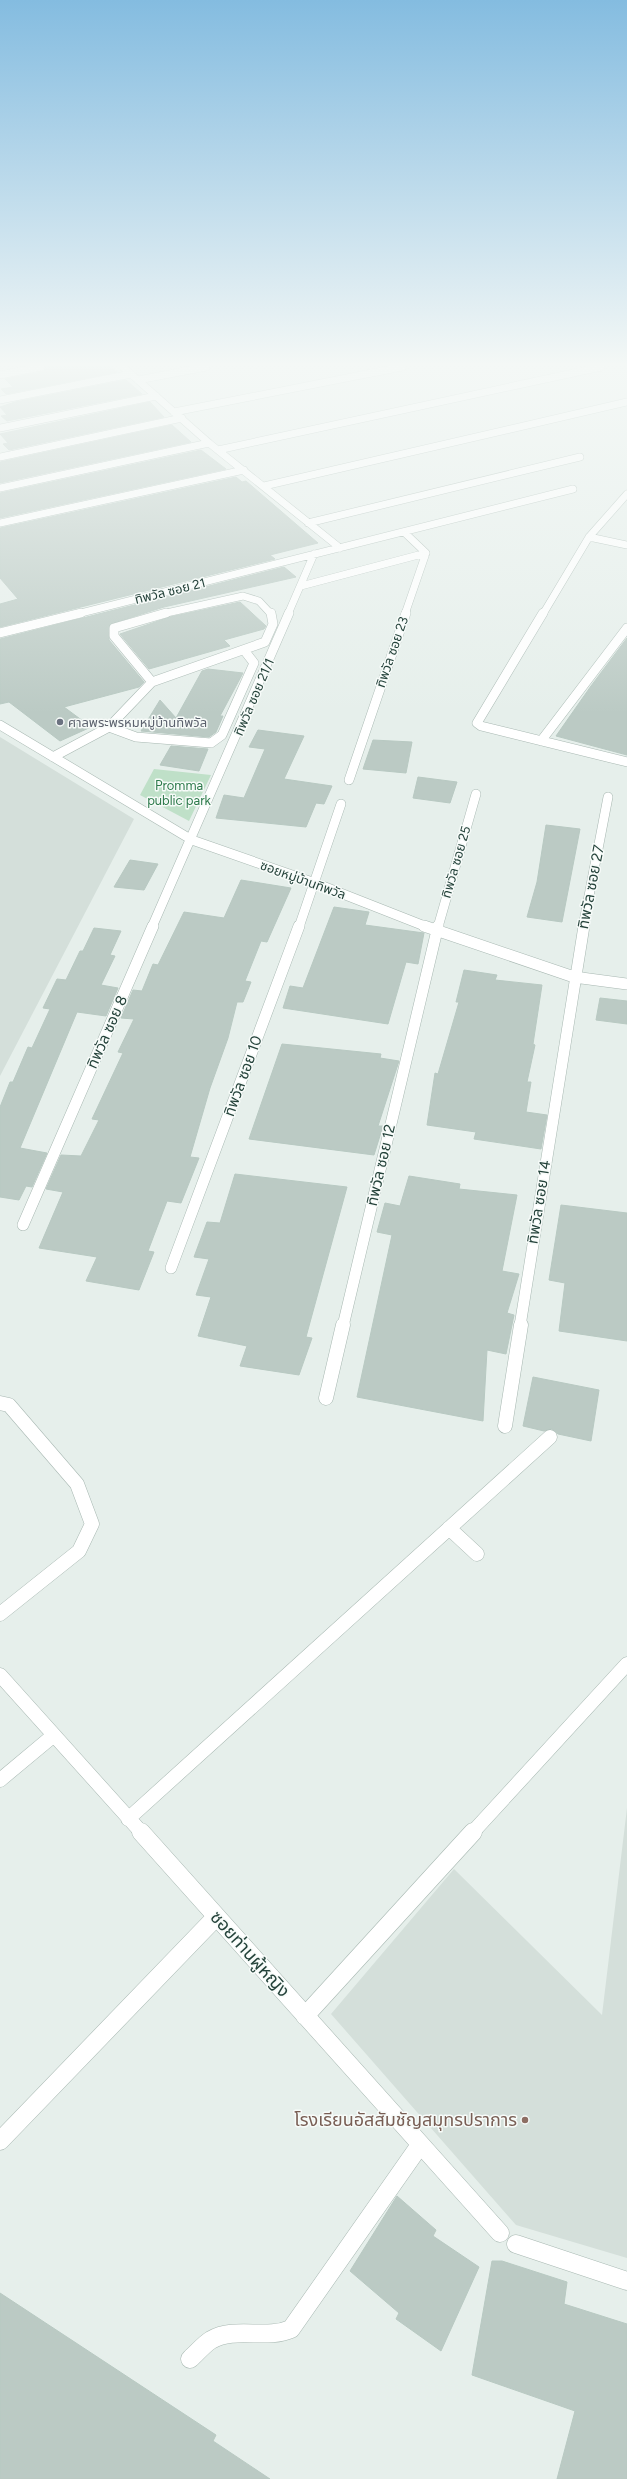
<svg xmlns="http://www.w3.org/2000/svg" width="627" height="2479" font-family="Figtree,'Noto Sans Thai',sans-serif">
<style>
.built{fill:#d4dfda}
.green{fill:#bfe0c8}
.building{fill:#bbcac4;stroke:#b8c9c2}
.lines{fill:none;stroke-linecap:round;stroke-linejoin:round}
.street-far4-casing{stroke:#a8b8b2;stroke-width:8}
.street-far3-casing{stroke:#a8b8b2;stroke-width:10}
.street-far2-casing{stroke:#a8b8b2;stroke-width:12}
.street-far1-casing{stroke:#a8b8b2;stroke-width:15}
.street-casing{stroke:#a8b8b2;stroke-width:19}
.street-far4{stroke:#fff;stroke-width:7}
.street-far3{stroke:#fff;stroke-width:9}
.street-far2{stroke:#fff;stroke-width:11}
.street-far1{stroke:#fff;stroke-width:14}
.street{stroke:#fff;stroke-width:18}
.worship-dot{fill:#6b7280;stroke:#f7fbf9;stroke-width:1.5}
.education-dot{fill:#8d6e63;stroke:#f7fbf9;stroke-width:1.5}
.labels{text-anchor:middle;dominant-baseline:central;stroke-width:3;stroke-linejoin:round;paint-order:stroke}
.far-street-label{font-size:13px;fill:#24423a;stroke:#f7fbf9}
.far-worship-label{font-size:13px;fill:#5b616d;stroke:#f7fbf9;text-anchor:start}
.far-park-label{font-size:13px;fill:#2d7a4b;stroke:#f7fbf9}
.street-label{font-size:15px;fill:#24423a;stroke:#f7fbf9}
.near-street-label{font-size:18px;fill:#24423a;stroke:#f7fbf9}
.near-education-label{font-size:18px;fill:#785e54;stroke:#f7fbf9;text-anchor:end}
</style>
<rect width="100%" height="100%" fill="#e6efeb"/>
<!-- built -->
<path class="built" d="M 0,737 L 134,819 L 0,1076 Z
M 627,1808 L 627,2258 L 516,2225 L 331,2014 L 454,1869 L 602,2015 Z"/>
<!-- green -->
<path class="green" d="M 154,769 L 211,775 L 189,821 L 140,795 Z"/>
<!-- building -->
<path class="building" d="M 46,367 L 111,367 L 117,372 L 6,394 L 1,389 L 13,387 L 5,379 L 42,372 Z
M 126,380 L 142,394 L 7,421 L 1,416 L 7,415 L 0,407 L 15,402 Z
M 150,402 L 164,417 L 9,450 L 3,444 L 8,443 L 0,434 Z
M 172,425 L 191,442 L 0,483 L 0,462 Z
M 201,450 L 226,469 L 0,518 L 0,493 Z
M 236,477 L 242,482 L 246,481 L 318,543 L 270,555 L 275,559 L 0,627 L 0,604 L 18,599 L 0,578 L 0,528 Z
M 284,567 L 296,577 L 164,607 L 110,624 L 109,640 L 144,682 L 139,687 L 64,707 L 91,727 L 60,741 L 9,702 L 0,704 L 0,639 Z
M 240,602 L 266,626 L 264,629 L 224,640 L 230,646 L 149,669 L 120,634 L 170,617 Z
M 627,638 L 627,755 L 556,736 L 591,686 Z
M 208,669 L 243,673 L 220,716 L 223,716 L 216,732 L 209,737 L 141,731 L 160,700 L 176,718 L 202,671 Z
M 258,730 L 304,736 L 284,779 L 332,786 L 324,804 L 316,803 L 306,827 L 216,818 L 224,795 L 244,798 L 265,749 L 249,747 Z
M 373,740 L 412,742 L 406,773 L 363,769 Z
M 171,746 L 208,749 L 199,771 L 160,765 Z
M 418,777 L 457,782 L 450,803 L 413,798 Z
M 546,825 L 580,829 L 562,922 L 527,917 L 537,882 Z
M 130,860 L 158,864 L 144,890 L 114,887 Z
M 241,880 L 291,888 L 267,942 L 261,941 L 245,981 L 251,982 L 243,1002 L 237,1002 L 228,1038 L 210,1088 L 190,1157 L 199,1158 L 181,1203 L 167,1201 L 148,1251 L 154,1252 L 139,1290 L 86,1281 L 97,1257 L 39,1248 L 63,1192 L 46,1189 L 61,1155 L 81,1156 L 99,1120 L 92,1119 L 123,1053 L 118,1052 L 134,1019 L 121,1018 L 133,990 L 142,991 L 153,964 L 158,965 L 184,912 L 224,918 Z
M 334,907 L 369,912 L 365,925 L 424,933 L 418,964 L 406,962 L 388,1024 L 283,1008 L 290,986 L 303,988 Z
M 94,928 L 121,931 L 110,955 L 115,956 L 101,985 L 118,988 L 106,1016 L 77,1012 L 20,1148 L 47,1153 L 32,1187 L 26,1186 L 19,1200 L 0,1197 L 0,1107 L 10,1082 L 13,1082 L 28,1047 L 32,1048 L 50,1009 L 43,1008 L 57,979 L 66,980 L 80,951 L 83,951 Z
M 464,970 L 497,975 L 495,980 L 542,985 L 533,1044 L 535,1045 L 527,1082 L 531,1082 L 526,1112 L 547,1115 L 541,1149 L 474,1139 L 476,1132 L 427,1125 L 435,1073 L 438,1074 L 459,1002 L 456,1002 Z
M 600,998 L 627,1001 L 627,1024 L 596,1020 Z
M 282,1044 L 381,1054 L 380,1058 L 399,1061 L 378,1126 L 383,1126 L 374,1155 L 249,1139 Z
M 235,1174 L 347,1187 L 306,1337 L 312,1338 L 299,1375 L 240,1366 L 247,1346 L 198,1336 L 211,1297 L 196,1295 L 209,1259 L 194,1257 L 207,1222 L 220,1223 Z
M 409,1176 L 460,1184 L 459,1189 L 517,1195 L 502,1271 L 519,1274 L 507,1313 L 514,1315 L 506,1354 L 487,1350 L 483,1421 L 357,1397 L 392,1235 L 377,1232 L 385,1203 L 400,1206 Z
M 561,1205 L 627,1213 L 627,1341 L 559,1331 L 565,1283 L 549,1280 Z
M 533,1377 L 599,1390 L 591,1441 L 558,1434 L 552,1429 L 544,1431 L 523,1426 Z
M 397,2196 L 436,2230 L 433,2236 L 479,2267 L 441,2351 L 396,2319 L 399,2313 L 350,2271 Z
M 492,2261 L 502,2261 L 567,2282 L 564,2304 L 627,2324 L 627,2479 L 557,2479 L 575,2411 L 472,2375 Z
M 0,2293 L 216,2435 L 213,2441 L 270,2479 L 0,2479 Z"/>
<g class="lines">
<!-- street-far4 casing -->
<g class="street-far4-casing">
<path id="street-far4" d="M 123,367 L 209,443 L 340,548
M 0,375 L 41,367
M 138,380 L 206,367
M 0,400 L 131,374
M 174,412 L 402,367
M 0,428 L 156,396
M 218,450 L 601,367
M 0,457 L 182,418
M 264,486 L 627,402
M 0,488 L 209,443
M 0,523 L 244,470
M 308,523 L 580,457
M 404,532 L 426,553 L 405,614
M 589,537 L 627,545
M 301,586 L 426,553
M 77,614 L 573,489
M 162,614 L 243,596 L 259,601 L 271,614
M 288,614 L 314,554
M 543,614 L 589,537 L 627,494"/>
</g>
<!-- street-far3 casing -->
<g class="street-far3-casing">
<path id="street-far3" d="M 543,613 L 477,723 L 481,726 L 627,762
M 0,633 L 81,613
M 152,682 L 114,636 L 114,628 L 166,613
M 152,682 L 265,642 L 273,624 L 271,613
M 0,725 L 192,840 L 315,883 L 427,927
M 109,727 L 136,737 L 211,743 L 222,735 L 254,663 L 244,650
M 541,741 L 627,628
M 53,757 L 109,727 L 152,682
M 349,780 L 406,613
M 152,927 L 289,613
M 299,927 L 341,804
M 438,927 L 476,794
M 583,927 L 608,797"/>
</g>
<!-- street-far2 casing -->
<g class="street-far2-casing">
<path id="street-far2" d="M 424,926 L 574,977 L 627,984
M 23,1225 L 153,926
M 171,1268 L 299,926
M 343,1326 L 438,926
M 520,1326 L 584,926"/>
</g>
<!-- street-far1 casing -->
<g class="street-far1-casing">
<path id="street-far1" d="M 326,1398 L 343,1325
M 0,1403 L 9,1405 L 77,1484 L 92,1524 L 79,1551 L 0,1614
M 505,1426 L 521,1325
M 449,1528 L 477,1554
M 0,1675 L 142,1833
M 0,1780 L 54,1735
M 128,1819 L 550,1437
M 472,1833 L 627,1664"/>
</g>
<!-- street casing -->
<g class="street-casing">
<path id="street" d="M 141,1832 L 500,2233
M 305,2016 L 473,1832
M 0,2141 L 216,1917
M 516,2244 L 627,2281
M 190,2359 C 197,2353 203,2345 211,2340 C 235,2326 266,2340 291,2329 L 420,2145"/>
</g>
<!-- street-far4 -->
<use href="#street-far4" class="street-far4"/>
<!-- street-far3 -->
<use href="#street-far3" class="street-far3"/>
<!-- street-far2 -->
<use href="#street-far2" class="street-far2"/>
<!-- street-far1 -->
<use href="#street-far1" class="street-far1"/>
<!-- street -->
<use href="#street" class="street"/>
</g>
<!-- sky -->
<linearGradient id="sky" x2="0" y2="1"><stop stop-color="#84bce0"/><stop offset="0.51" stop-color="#f4f8f6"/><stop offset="1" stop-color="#f4f8f6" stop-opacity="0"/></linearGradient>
<rect width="627" height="714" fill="url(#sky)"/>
<!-- markers -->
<circle class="worship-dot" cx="60" cy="722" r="4"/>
<circle class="education-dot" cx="525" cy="2120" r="4"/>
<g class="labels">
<!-- far-street labels -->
<g class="far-street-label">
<text transform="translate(170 591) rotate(-14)">ทิพวัล ซอย 21</text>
<text transform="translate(392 652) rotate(-71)">ทิพวัล ซอย 23</text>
<text transform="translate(254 697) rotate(-67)">ทิพวัล ซอย 21/1</text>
<text transform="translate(456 862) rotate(-74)">ทิพวัล ซอย 25</text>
<text transform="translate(303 880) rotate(20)">ซอยหมู่บ้านทิพวัล</text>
</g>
<!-- far-worship labels -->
<g class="far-worship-label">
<text x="68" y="722">ศาลพระพรหมหมู่บ้านทิพวัล</text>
</g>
<!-- far-park labels -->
<g class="far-park-label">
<text x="179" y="785">Promma<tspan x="179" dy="15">public park</tspan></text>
</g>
<!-- street labels -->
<g class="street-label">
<text transform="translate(591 887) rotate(-79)">ทิพวัล ซอย 27</text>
<text transform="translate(107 1032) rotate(-66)">ทิพวัล ซอย 8</text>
<text transform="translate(243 1076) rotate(-70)">ทิพวัล ซอย 10</text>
<text transform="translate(381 1165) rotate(-77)">ทิพวัล ซอย 12</text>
<text transform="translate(539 1202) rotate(-81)">ทิพวัล ซอย 14</text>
</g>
<!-- near-street labels -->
<g class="near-street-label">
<text transform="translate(250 1954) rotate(48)">ซอยท่านผู้หญิง</text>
</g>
<!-- near-education labels -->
<g class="near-education-label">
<text x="517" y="2120">โรงเรียนอัสสัมชัญสมุทรปราการ</text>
</g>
</g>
</svg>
